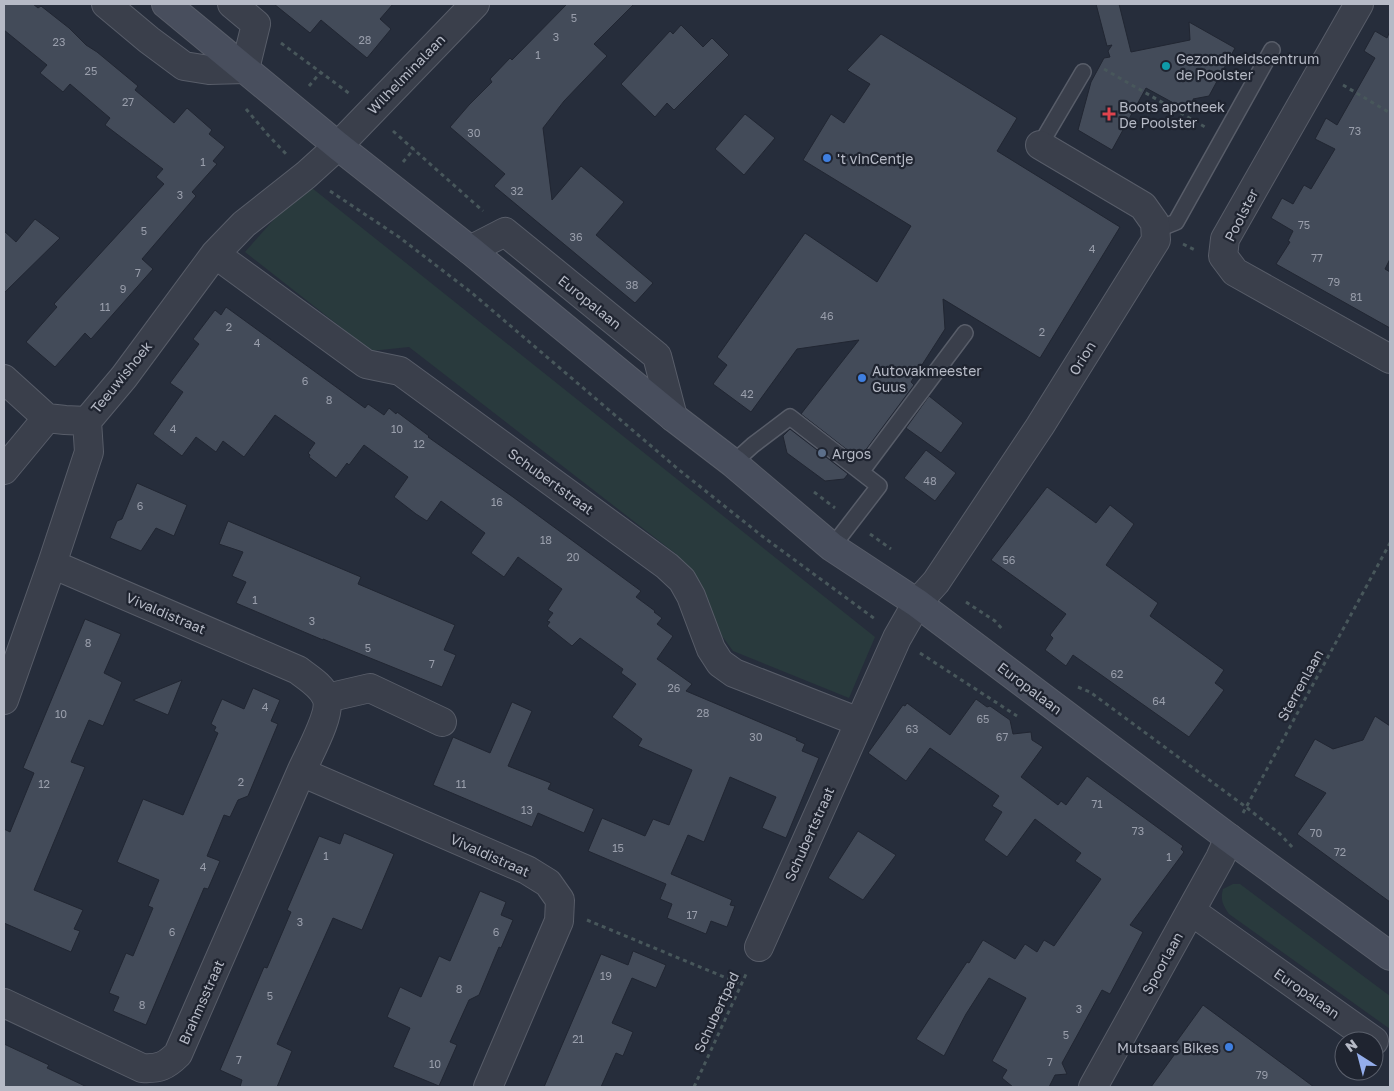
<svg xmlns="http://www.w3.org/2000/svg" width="1394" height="1091" font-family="'Golos Text',sans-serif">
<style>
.green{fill:#293a3d}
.building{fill:#434b59;stroke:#212632}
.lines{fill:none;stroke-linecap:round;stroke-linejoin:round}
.service-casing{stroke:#585d69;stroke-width:18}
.minor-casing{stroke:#585d69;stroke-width:30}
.secondary-casing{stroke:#585d69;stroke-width:30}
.path{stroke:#48575b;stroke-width:3;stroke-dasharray:4 4;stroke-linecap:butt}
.service{stroke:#3a3f4b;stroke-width:15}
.minor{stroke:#3a3f4b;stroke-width:28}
.secondary{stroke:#484e5d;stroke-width:28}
.culture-dot{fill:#0f9aa8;stroke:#1f2430;stroke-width:2}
.health-dot{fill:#e0444e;stroke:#1f2430;stroke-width:2}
.shop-dot{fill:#3f7fe0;stroke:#1f2430;stroke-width:2}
.service-dot{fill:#5c6f8a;stroke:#1f2430;stroke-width:2}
.labels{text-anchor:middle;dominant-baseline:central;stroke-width:4.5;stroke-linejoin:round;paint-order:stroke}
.number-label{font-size:11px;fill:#999eab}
.poi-label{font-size:14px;fill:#b6bac6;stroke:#1f2430;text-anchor:start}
.street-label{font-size:14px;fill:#b6bac6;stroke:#1f2430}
</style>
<rect width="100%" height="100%" fill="#262d3b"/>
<!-- green -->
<path class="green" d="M 307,184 L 875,637 L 849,698 L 733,651 L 719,632 L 696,585 L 676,554 L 409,347 L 371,351 L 245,252 L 300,190 Z
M 1233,884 L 1240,884 L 1390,996 L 1390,1029 L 1229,914 C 1223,905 1220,900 1223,889 Z"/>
<!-- building -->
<path class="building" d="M 4,4 L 33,4 L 38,8 L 41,6 L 69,28 L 86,45 L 97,52 L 138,86 L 135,90 L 174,123 L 187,108 L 212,130 L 209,134 L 225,147 L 213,161 L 217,164 L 192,192 L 196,196 L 142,259 L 153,269 L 91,339 L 85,333 L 55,367 L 26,342 L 57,307 L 54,304 L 164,184 L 156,177 L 163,169 L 105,125 L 110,118 L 70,84 L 63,92 L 40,73 L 47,65 L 4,30 Z
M 274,4 L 393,4 L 380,19 L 391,29 L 367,58 L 321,20 L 310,33 Z
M 567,4 L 634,4 L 594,44 L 607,56 L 564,101 L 543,128 L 552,200 L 581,166 L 624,202 L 596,235 L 653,283 L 635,303 L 494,186 L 505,174 L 450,127 L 469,105 L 492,82 L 490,79 L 510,58 L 512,60 Z
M 1096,4 L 1119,4 L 1131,52 L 1190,40 L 1189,22 L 1235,48 L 1209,96 L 1193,99 L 1194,103 L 1179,106 L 1146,88 L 1112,150 L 1078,130 L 1091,82 L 1104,58 L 1110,57 L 1108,51 L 1112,45 L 1107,46 Z
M 681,25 L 703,47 L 712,38 L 729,55 L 674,110 L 667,103 L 655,117 L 621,84 L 670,31 L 673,34 Z
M 1375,31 L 1387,38 L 1390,31 L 1390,259 L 1385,269 L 1390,272 L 1390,328 L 1276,264 L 1290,242 L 1288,241 L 1293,231 L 1271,218 L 1282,198 L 1293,204 L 1304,185 L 1311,189 L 1335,149 L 1315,139 L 1326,118 L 1337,125 L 1375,58 L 1364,51 Z
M 881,34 L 1017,118 L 997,151 L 1120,227 L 1040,358 L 943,299 L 945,329 L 911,382 L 914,385 L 859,459 L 801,414 L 859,340 L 797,349 L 751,412 L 713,384 L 727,365 L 717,357 L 805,233 L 877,282 L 911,226 L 803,160 L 831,114 L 844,123 L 870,84 L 847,70 Z
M 745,114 L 775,138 L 744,175 L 715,149 Z
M 35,219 L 60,238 L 4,293 L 4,231 L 16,242 Z
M 226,307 L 365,408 L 368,404 L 384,415 L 389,408 L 396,414 L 397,412 L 429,436 L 428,437 L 513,497 L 641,591 L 636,597 L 655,611 L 654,612 L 662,618 L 657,624 L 673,636 L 657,659 L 692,684 L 686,691 L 797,738 L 796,740 L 805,744 L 802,751 L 819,758 L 786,838 L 762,828 L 776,797 L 730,777 L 704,842 L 688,835 L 671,874 L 732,900 L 730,905 L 735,906 L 727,927 L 711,921 L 706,934 L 667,918 L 672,904 L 660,899 L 666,884 L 588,851 L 602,818 L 645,836 L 653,819 L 669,825 L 692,770 L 638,746 L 642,739 L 612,717 L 636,684 L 621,673 L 623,669 L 580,638 L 572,646 L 547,626 L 550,622 L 547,621 L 553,613 L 548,610 L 562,589 L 518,557 L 504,577 L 471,553 L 485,533 L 441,501 L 427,521 L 416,514 L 394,497 L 408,477 L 364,445 L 349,465 L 347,463 L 336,478 L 309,457 L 310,455 L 308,453 L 315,443 L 275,415 L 244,457 L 223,441 L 216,452 L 196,437 L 182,456 L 153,434 L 183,392 L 170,383 L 199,344 L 193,339 L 215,310 L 221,315 Z
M 929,396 L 963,423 L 941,453 L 906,428 Z
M 790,429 L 848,474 L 844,479 L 825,481 L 787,453 L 783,436 Z
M 926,450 L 956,473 L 935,501 L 904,478 Z
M 137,483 L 187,505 L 174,536 L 156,528 L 141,551 L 110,538 L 117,521 L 122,519 Z
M 1047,487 L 1096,523 L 1110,505 L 1134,524 L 1106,565 L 1158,603 L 1150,616 L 1224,670 L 1215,683 L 1224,690 L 1189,737 L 1073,655 L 1066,666 L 1045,650 L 1053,638 L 1050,635 L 1066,614 L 991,560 Z
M 228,521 L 361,577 L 358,584 L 455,625 L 444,650 L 456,655 L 442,687 L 323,639 L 323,640 L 236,603 L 246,582 L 232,576 L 243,552 L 219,544 Z
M 85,619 L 121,634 L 104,673 L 122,682 L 103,726 L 89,720 L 71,762 L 85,767 L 34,890 L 83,910 L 74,929 L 80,931 L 71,952 L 4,923 L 4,829 L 10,832 L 34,773 L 23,768 Z
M 182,680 L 168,715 L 133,700 Z
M 253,688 L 280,700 L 271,721 L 278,724 L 248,796 L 238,800 L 230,817 L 224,815 L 207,856 L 220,861 L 208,889 L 204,888 L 146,1025 L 113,1011 L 119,997 L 109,993 L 126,953 L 133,956 L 153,908 L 148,906 L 159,880 L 117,862 L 143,799 L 183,815 L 218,733 L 214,731 L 216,727 L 211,724 L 222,699 L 244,709 Z
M 976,699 L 987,707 L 990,706 L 1010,720 L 1013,734 L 1031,732 L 1032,740 L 1043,747 L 1021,777 L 1058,805 L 1061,801 L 1066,805 L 1087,776 L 1183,846 L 1181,849 L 1184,852 L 1130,925 L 1143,932 L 1110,994 L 1102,990 L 1062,1063 L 1067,1074 L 1055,1075 L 1049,1087 L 1013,1087 L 1002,1078 L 1007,1070 L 992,1061 L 1026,998 L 989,978 L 966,1014 L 944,1056 L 916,1039 L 967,962 L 969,963 L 983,940 L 1015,959 L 1025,944 L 1037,952 L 1044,940 L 1054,946 L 1101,879 L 1075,861 L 1081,853 L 1035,819 L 1007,857 L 984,840 L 1002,812 L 992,806 L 999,796 L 930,748 L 906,781 L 868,753 L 903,705 L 905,706 L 907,703 L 950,735 Z
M 512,702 L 532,711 L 508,766 L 551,783 L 548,789 L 594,809 L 584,833 L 538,813 L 532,827 L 433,785 L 453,737 L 490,753 Z
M 1375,716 L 1390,726 L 1390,902 L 1297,834 L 1326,793 L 1294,776 L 1315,739 L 1333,749 L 1363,740 Z
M 858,831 L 896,855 L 863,900 L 828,878 Z
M 344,833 L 394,854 L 362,930 L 333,918 L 277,1044 L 292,1051 L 277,1087 L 240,1087 L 242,1080 L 220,1070 L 264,967 L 267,968 L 291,912 L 287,910 L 319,836 L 340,844 Z
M 480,891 L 506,902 L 501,915 L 513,920 L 501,948 L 499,947 L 479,995 L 469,1000 L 450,1042 L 457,1045 L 439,1086 L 393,1067 L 410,1028 L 387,1017 L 400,987 L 421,997 L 439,956 L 450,961 Z
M 633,951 L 666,965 L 656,988 L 632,978 L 612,1023 L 633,1032 L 623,1056 L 616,1053 L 601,1087 L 544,1087 L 601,954 L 628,965 Z
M 1203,1005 L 1314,1087 L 1151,1087 L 1177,1051 L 1172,1048 Z
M 4,1044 L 49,1065 L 47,1068 L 87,1087 L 4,1087 Z"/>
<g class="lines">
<!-- service casing -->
<g class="service-casing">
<path id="service" d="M 1040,145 L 1083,72
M 1156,230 L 1176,222 L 1272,50
M 733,463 L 753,445 L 790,417 L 879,486 L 832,547
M 861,472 L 965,333"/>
</g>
<!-- minor casing -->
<g class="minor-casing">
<path id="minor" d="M 106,4 L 149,40 L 184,66 L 209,70 L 245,69 L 256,24 L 232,4
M 1359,4 L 1225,239 L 1223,256 L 1235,272 L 1390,359
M 470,250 L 505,232 L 657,356 L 673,417
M 215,254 L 366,364 L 400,371 L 667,566 L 682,580 L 691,596 L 711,649 L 720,663 L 734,673 L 859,722
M 4,379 L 47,418 L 65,420 L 87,421
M 4,470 L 47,418
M 52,564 L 298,670 C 308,678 321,685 326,697 C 333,712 308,756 301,772 L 527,870 L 548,883 L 560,900 L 559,921 L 488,1087
M 327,698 L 370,688 L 442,722
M 4,700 L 52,564 L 89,452 L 87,421 L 124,377 L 215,254 L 244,224 L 306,175 L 338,146 L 475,4
M 1191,911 L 1374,1041
M 759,947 L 897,638 L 917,603 L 936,582 L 1040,426 L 1156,240 L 1155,223 L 1143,206 L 1040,145
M 4,1003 L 142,1068 C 159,1069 166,1066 178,1054 L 301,772
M 1093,1087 L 1220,858 L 1229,838"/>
</g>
<!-- secondary casing -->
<g class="secondary-casing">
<path id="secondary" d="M 166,4 L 338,146 L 470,250 L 673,417 L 733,463 L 832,547 L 917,603 L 1229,838 L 1390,956"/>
</g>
<!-- path -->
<path class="path" d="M 281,43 L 350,94
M 1104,69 L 1205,127
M 1343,85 L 1390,113
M 309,86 L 320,73
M 246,109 L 268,135 L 287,155
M 393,131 L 483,211
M 403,162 L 414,149
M 330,191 L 399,237 L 472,293 L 678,469 L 762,536 L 875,619
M 1183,244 L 1195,250
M 814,492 L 835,508
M 870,534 L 891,549
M 966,602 L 995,621 L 1004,631
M 920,653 L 1017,716
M 1078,687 L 1090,692 L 1246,807 L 1280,834 L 1293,848
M 1243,813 L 1390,543
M 587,920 L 741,984
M 694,1087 L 747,972"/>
<!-- service -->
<use href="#service" class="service"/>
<!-- minor -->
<use href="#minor" class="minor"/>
<!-- secondary -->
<use href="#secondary" class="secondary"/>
</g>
<!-- markers -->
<circle class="culture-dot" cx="1166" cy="66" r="5"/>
<path class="health-dot" d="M1106.5 106.5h5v5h5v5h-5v5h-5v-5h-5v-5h5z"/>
<g class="shop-dot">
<circle cx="827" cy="158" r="5"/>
<circle cx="862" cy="378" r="5"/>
<circle cx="1229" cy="1047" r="5"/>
</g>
<circle class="service-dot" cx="822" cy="453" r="5"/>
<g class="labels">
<!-- number labels -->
<g class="number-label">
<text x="574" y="17">5</text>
<text x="556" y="36">3</text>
<text x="365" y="39">28</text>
<text x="59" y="41">23</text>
<text x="538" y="54">1</text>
<text x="91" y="70">25</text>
<text x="128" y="101">27</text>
<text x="1355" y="130">73</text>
<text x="474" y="132">30</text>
<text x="203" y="161">1</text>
<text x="517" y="190">32</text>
<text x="180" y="194">3</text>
<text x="1304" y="224">75</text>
<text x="144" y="230">5</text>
<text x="576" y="236">36</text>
<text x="1092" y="248">4</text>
<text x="1317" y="257">77</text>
<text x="138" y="272">7</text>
<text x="1334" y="281">79</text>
<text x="632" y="284">38</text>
<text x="123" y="288">9</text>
<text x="1356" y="296">81</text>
<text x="105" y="306">11</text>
<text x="827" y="315">46</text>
<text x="229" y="326">2</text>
<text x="1042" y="331">2</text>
<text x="257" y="342">4</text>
<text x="305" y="380">6</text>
<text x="747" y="393">42</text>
<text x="329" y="399">8</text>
<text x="173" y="428">4</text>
<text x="397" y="428">10</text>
<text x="419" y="443">12</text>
<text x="930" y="480">48</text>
<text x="497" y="501">16</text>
<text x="140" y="505">6</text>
<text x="546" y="539">18</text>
<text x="573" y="556">20</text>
<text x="1009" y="559">56</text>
<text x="255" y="599">1</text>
<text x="312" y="620">3</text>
<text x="88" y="642">8</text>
<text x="368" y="647">5</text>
<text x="432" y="663">7</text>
<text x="1117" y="673">62</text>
<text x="674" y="687">26</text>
<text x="1159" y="700">64</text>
<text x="265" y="706">4</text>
<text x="703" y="712">28</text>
<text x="61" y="713">10</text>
<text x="983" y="718">65</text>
<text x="912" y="728">63</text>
<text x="756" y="736">30</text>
<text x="1002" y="736">67</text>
<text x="241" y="781">2</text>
<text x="44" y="783">12</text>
<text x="461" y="783">11</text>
<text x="1097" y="803">71</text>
<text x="527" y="809">13</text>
<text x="1138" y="830">73</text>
<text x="1316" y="832">70</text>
<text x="618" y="847">15</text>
<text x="1340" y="851">72</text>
<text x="326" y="855">1</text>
<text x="1169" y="856">1</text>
<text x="203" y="866">4</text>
<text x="692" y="914">17</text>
<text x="300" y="921">3</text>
<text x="172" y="931">6</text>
<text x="496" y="931">6</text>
<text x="606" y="975">19</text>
<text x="459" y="988">8</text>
<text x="270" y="995">5</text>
<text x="142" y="1004">8</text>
<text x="1079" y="1008">3</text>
<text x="1066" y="1034">5</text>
<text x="578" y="1038">21</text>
<text x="239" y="1059">7</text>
<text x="1050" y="1061">7</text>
<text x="435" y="1063">10</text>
<text x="1262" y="1074">79</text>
</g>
<!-- poi labels -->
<g class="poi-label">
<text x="1176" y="58">Gezondheidscentrum<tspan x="1176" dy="16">de Poolster</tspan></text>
<text x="1119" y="106">Boots apotheek<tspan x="1119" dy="16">De Poolster</tspan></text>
<text x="837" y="158">'t vinCentje</text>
<text x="872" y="370">Autovakmeester<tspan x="872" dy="16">Guus</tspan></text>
<text x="832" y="453">Argos</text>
<text x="1219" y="1047" text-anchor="end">Mutsaars Bikes</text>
</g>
<!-- street labels -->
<g class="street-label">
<text transform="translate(406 74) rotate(-46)">Wilhelminalaan</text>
<text transform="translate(1241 215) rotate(-63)">Poolster</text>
<text transform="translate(590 302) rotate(39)">Europalaan</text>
<text transform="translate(1082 358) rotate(-58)">Orion</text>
<text transform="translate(121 377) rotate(-51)">Teeuwishoek</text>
<text transform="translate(551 481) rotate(36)">Schubertstraat</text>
<text transform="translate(166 613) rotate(23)">Vivaldistraat</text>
<text transform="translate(1300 685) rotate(-61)">Sterrenlaan</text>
<text transform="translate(1030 688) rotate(37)">Europalaan</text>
<text transform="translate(809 834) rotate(-66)">Schubertstraat</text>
<text transform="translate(490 855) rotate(24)">Vivaldistraat</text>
<text transform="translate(1162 963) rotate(-61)">Spoorlaan</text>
<text transform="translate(1307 993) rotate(35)">Europalaan</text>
<text transform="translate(201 1002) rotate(-66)">Brahmsstraat</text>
<text transform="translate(716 1012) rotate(-65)">Schubertpad</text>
</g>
</g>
<!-- border -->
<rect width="1394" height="1091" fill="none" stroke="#b6bac6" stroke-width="10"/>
<!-- north arrow -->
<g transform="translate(1359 1056) rotate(324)"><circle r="24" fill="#1f2430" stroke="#5b606c"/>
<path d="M0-4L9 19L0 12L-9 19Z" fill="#94aeec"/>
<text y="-8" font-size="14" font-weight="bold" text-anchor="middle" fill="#b6bac6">N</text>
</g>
</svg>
